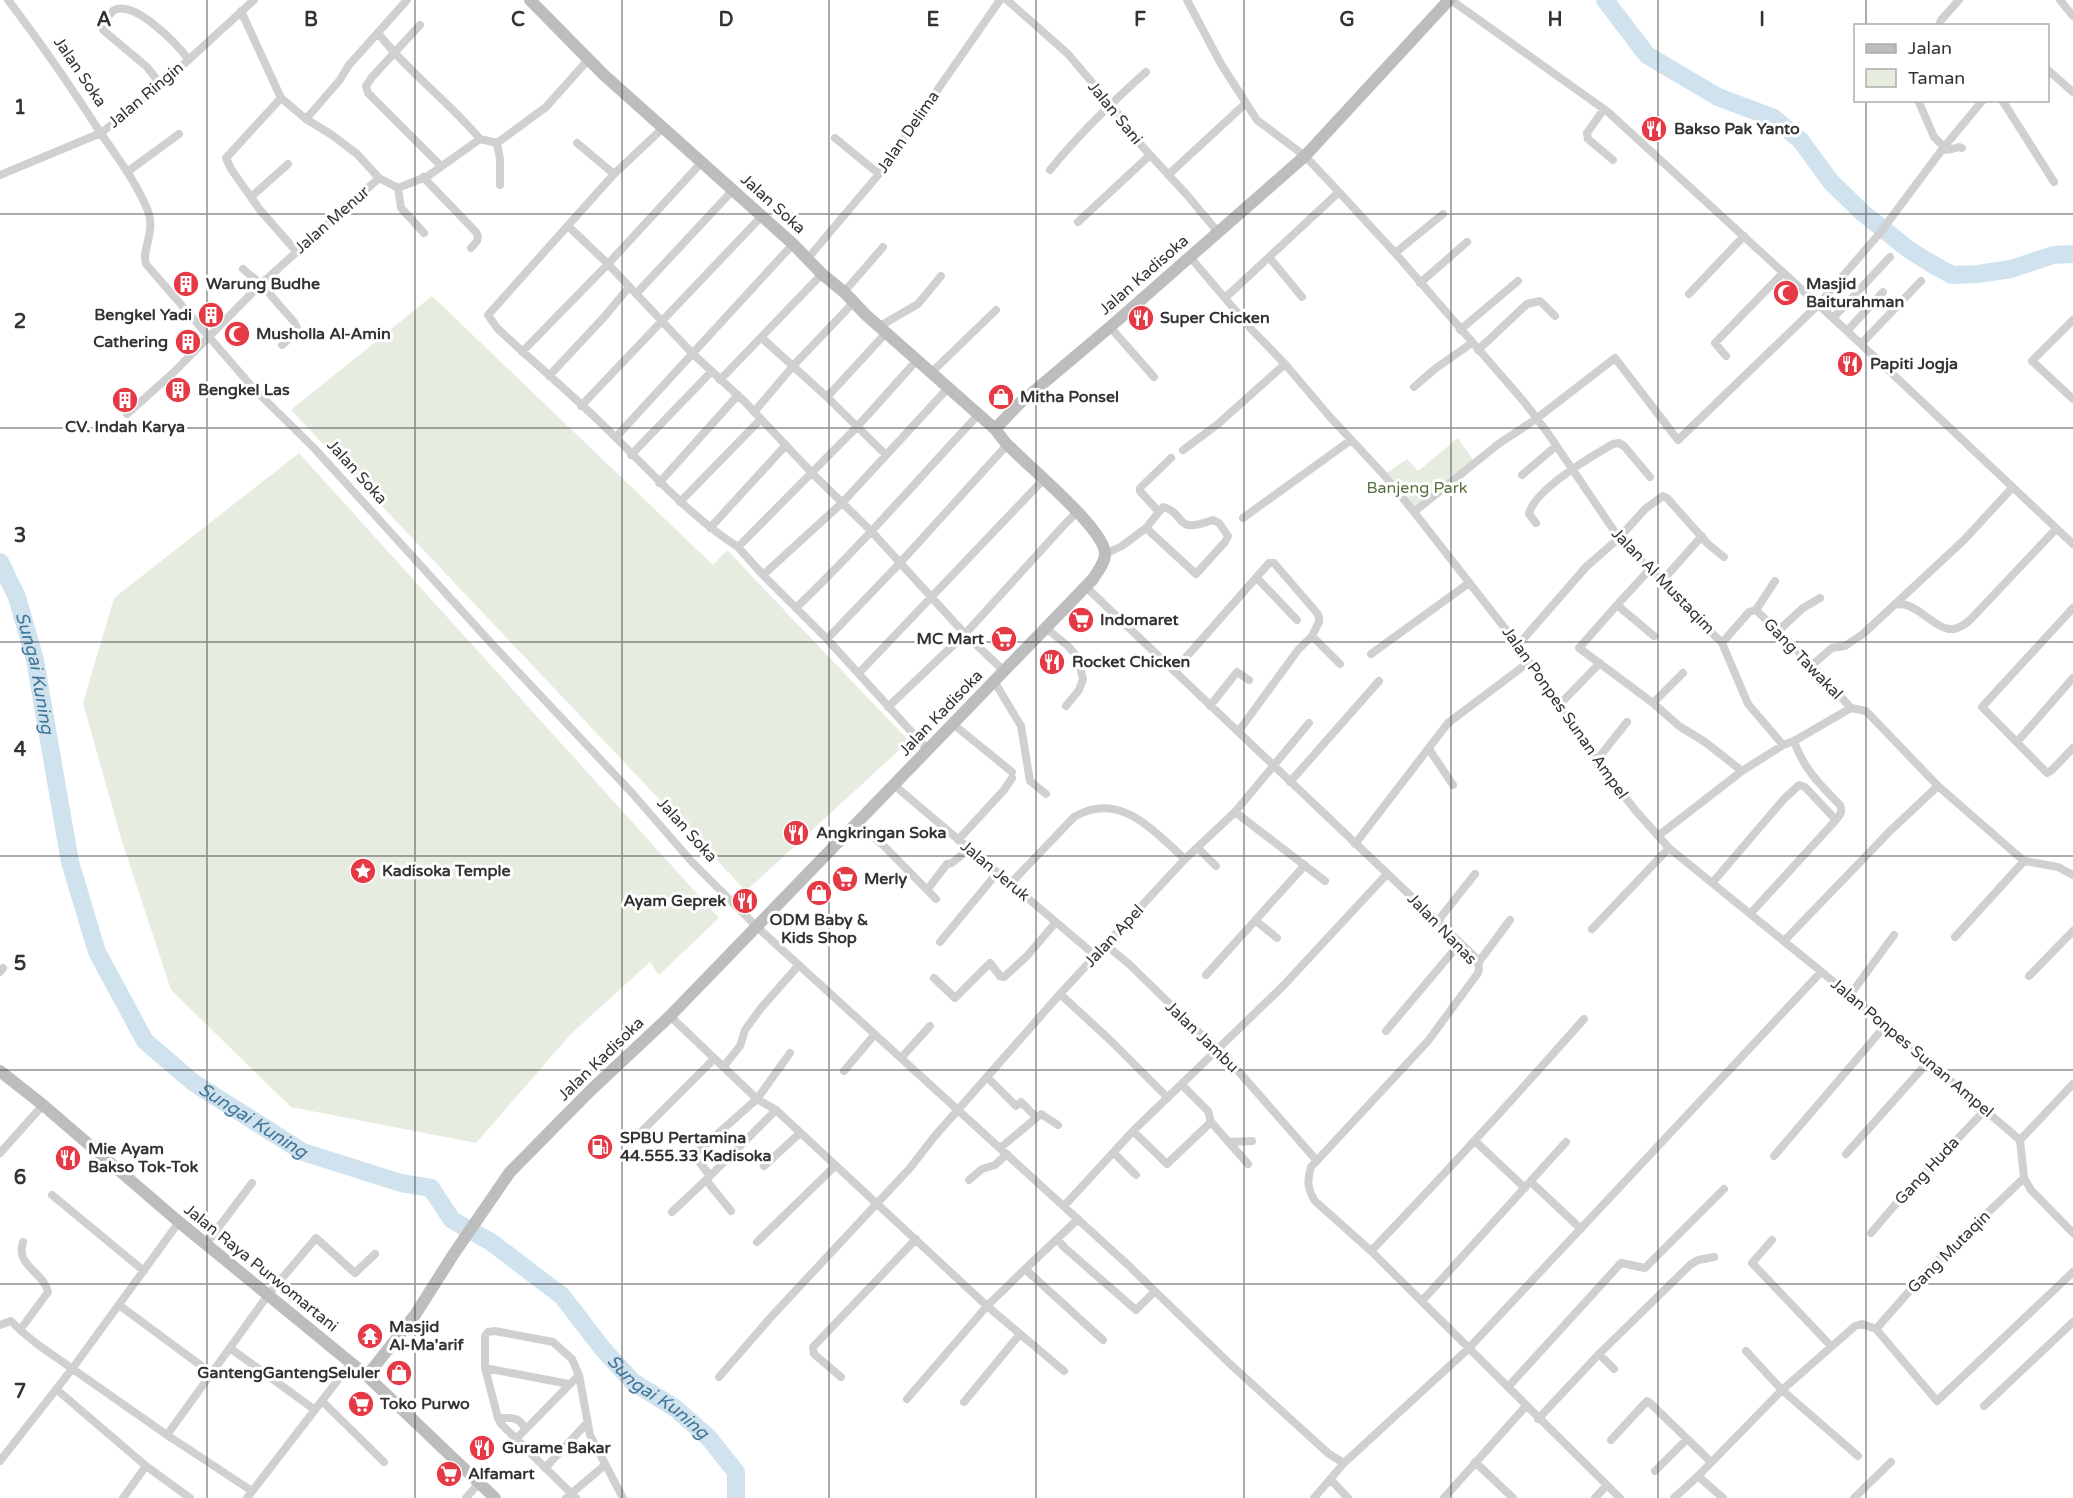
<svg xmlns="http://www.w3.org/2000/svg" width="2073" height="1498" font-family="'Varela Round',sans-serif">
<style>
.green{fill:#e6ecdf}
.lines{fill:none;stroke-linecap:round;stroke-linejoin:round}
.river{stroke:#cfe2ee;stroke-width:18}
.street{stroke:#d0d0d0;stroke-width:8}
.secondary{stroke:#bdbdbd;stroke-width:12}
.grid{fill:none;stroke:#333;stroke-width:1.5;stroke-opacity:0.55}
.labels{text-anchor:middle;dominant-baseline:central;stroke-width:6;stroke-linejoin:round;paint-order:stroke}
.street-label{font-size:16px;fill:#333;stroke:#fff}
.poi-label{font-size:16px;font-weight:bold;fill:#333;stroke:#fff;text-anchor:start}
.park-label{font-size:16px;fill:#56703f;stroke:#fff}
.water-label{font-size:18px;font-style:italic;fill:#3f7597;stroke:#fff}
.grid-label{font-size:20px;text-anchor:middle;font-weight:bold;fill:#333;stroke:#fff;stroke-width:6;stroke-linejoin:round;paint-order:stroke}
</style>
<rect width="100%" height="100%" fill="#fff"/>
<!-- green -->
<path class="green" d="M 432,296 L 713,565 L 727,550 L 909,741 L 746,891 L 291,410 Z
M 1458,438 L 1475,463 L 1414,512 L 1384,475 L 1407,459 L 1418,471 Z
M 299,453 L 719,918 L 659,975 L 650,962 L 571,1034 L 476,1143 L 291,1107 L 171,990 L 121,838 L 83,703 L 114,598 Z"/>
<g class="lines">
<!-- river -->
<g class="river">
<path d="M 1605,0 L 1647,55 L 1718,97 L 1774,118 L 1801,141 L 1831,182 L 1863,213 L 1908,249 L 1930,263 L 1952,275 L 1978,274 L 2011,269 L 2053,255 L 2073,254"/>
<path id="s1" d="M 0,562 L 17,597 L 35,660 L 70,862 L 97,952 L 145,1041 L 194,1083 L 303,1152 L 401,1183 L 431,1188 L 452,1220 L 491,1242 L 562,1296 L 602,1348 L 633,1382 L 675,1408 L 708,1437 L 736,1472 L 736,1498"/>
</g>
<!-- street -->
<path class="street" d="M 8,0 C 41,43 71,87 100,132 C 117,157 137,183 148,211 C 156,232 141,250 146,264 L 254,389 L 314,448 L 491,643 L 632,793 L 692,862 L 756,926 L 1128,1265 L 1229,1363 L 1329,1454 L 1344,1463 L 1468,1349 L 1821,972
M 1007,0 L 1068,54 L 1117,112 L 1141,145 L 1187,195 L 1217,231
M 1187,0 L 1221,64 L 1257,120 L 1305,156 L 1339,192 L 1395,253 L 1525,403 L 1547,432 L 1619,538 L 1722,643 L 1748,704 L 1783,745
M 1451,0 L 1608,112 L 1847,331 L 2073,544
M 2060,0 L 2073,16
M 241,11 L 281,98 L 306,119 L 332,135 L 357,154 L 379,178 L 398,188 L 428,176 L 480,139 L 497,143 L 546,107 L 588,60
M 420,25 L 372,77 L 366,86 L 368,93 L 441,166
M 1939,26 L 1941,20 L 1959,0
M 378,33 C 408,72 448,101 480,139
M 2048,70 L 2073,92
M 161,85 L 147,67 L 103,30 C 103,22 108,16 114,10 C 135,0 177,44 188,59
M 281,98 L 226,158 L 231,169 L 260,210 L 296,251
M 1918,100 L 1934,137 L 1944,147
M 2002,100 L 2054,182
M 1604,109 L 1587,133 L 1588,139 L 1613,160
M 306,119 L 339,81 L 349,65 L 407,0
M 663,128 L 614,174 L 488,315 L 497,328 C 536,365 578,399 615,437 C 655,476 691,517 738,547 L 857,427 L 917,360
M 835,138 L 879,174
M 497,143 L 500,159 L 500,185
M 577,143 L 614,174
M 1943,150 L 1952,149 L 1959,147 L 1962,148
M 1050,170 C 1079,134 1111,103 1146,72
M 127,172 L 179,134
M 0,175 L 101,133 L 161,85 L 254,0
M 1168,175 L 1245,104
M 423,177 L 476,232 L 478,236 L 477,241 L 471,248
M 398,188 L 401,208 L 424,233
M 251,197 L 288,164
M 1078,222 L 1150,155
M 568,226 L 608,264 L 692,353 L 745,402 L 812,473 L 872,532 L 965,634 L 1004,671
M 1395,253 L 1443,214
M 1190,257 L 1252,330 L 1285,364 L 1330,417 L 1384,475 L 1414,512 L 1518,645 L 1596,761 L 1636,811 L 1669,848 L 1850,995 L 2020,1140
M 1269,257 L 1302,297
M 808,258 L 879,174 L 1000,0
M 243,269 L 261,284 L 294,322 L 297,328 L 296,333 L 282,345
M 1420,283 L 1467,242
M 844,292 L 883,247
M 636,294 L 733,190
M 1689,294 L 1744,236
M 1225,298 L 1339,192
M 1833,318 L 1890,257
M 2073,320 L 2032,361 L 2073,399
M 880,326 L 918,304 L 941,276
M 1110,327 L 1154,377
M 1460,330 L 1518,281
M 1847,331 L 1883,292
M 762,338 L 827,397 L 886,455
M 1861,344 L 1921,281
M 1478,350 L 1527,304 L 1540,301 L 1555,316
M 522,352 L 608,264 L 702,162
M 1726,356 L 1715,343 L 1783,273
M 932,372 L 996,310
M 549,376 L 605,316 L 629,287
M 720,380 L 822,274
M 1414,387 L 1436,368 L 1472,343
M 827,397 L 886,333
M 581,406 L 761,217
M 754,412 L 793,366 L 854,302
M 127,414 L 173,373 L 261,284 L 379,178
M 616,437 L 793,244
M 1183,450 L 1218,424 L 1285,364
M 631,455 L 711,372
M 1522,475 L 1556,446
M 659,483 L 738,395
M 680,502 L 761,419
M 1158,511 L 1140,491 L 1140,488 L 1171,458
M 1414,512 L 1497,445 L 1536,419 L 1615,358 L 1678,440 L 1818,305 L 1879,234 L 1944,147 L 1983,100
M 1243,518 L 1351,440
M 1536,523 L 1529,514 C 1534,490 1592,456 1613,444 L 1619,443 L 1624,446 L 1650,477
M 710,528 L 786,445
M 738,547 L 763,575 L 827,639 L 928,750
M 1105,554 L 1122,546 L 1146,528 L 1163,507 C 1188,514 1172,535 1213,520 L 1219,523 L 1228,536 L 1225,542 L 1196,574 L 1146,528
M 1650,569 L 1617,605 L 1654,636
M 763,575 L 842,503 L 948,388
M 1257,578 L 1297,620
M 1662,581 L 1702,536
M 1086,587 L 1475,957 C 1478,963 1480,967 1478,973 L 1428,1041 L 1311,1167 C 1307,1181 1307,1188 1315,1201 L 1371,1251 L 1620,1498
M 1895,604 C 1899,604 1905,604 1909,606 C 1933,616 1945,644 1971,619 L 2056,529
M 1617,605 L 1579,648 L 1653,703 L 1679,726 L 1705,742 L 1742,771
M 797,607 C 861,546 918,479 979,414
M 2073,608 L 1982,707 L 2047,773 L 2052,770 L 2073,748
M 1756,610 L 1812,665 L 1851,708
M 1756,610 L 1775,581
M 1046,628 L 1068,646 L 1078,658 L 1083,679 L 1079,690 L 1066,706
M 1778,631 L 1803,608 L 1820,598
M 1312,636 L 1340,664
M 827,639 L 899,564 L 1007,445
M 1722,643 L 1749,612 L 1756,610
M 1518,645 L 1586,567 L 1619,538 L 1645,509 L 1663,496 L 1667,498 L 1708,544 L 1724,557
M 1371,654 L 1469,583
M 1812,665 L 1832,648 L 1845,646 L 1863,634 L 1964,540 L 2012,488
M 1174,671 L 1269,563 L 1274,563 L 1317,613 L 1319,617 L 1319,622 L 1312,636 L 1298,650 L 1238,732
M 859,673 L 1043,480
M 994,681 L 1021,726 L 1030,781 L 1046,794
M 1653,703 L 1683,673
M 1559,705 L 1600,663
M 1210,706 L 1237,672 L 1249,680
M 888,707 L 965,634 L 1065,524 L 1077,512
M 953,724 L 1012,772
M 1794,741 C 1803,768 1821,786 1840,805 C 1843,812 1840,815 1836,820
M 2017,742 L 2073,678
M 1429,749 L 1453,785
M 1596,761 L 1627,722
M 1290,782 L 1379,681
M 894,785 L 1096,956
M 1235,812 L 1325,881
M 857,823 L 884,846 L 936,899
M 1658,836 L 1742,771 L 1783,745 L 1794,741 L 1851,708 L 1866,711 L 1938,786 L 2024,861 L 2058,867 L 2073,875
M 958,840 L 1004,790 L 1012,778
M 1355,844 L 1448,723 L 1529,662
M 1198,848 L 1216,866
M 1713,882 L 1784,799 L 1799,785 L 1805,787 L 1836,820 L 1751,913
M 1010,884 L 1074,817 C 1120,790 1153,831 1185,859
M 927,890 L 947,864 L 952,863 L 969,849
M 1256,921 L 1277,938
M 1437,922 L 1475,874
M 1592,929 L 1669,848
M 1955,937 L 2024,861
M 1784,941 L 1891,830 L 1938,786
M 940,942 L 997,873
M 1106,945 L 1129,964 L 1208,1041 L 1219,1049 L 1317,1161
M 1478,963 L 1510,920
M 0,972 L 3,968
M 1206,975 L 1305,865
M 2029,976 L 2073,931
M 934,978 L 955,998 L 990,963 L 1000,976 L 1004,977 L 1027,956 L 1056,922
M 1060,994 L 1110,1040 L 1168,1098
M 1850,995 L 1894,935
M 670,1016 L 757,1099 L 776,1110 L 987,1306 L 1064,1371
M 1386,1031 L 1460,943
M 901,1058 L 930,1026
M 724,1066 L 740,1046 L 745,1030 L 761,1008 L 798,966
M 844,1071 L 875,1034
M 987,1077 L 1016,1106 L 1021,1102 L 1036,1117
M 1182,1085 L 1208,1111 L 1211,1122 L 1248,1164
M 1133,1131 L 1167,1164 L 1211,1122
M 641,1132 L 714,1059
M 2020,1140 L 2024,1178 L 2031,1190 L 2073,1233
M 2020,1140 L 2073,1084
M 1230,1142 L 1252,1141
M 1476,1142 L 1525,1188
M 1000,1148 L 1041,1114 L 1058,1125
M 0,1153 L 43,1105
M 1114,1153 L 1136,1175
M 1846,1154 L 1929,1061
M 1774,1156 L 1885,1026
M 764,1166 L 800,1133
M 710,1176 L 695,1156 L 697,1152 L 757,1099 L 790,1053
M 706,1180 L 731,1211
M 969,1180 L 982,1169 L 995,1165 L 1007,1154
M 1531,1182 L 1581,1229
M 52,1195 L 144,1271
M 1064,1206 L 1133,1131 L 1283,986 L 1387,874
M 672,1212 L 706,1180 L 776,1110
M 1078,1219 L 1057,1239 L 1065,1248 L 1136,1310 L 1155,1291
M 1871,1233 L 1894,1206 L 1985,1110
M 1772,1240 L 1752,1263 L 1831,1346
M 23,1242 C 15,1266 44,1272 48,1292 L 20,1330 L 37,1344 L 167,1435 L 252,1491
M 757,1242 L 835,1166
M 206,1244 L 252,1183
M 1371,1251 C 1444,1175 1514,1098 1584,1019
M 1025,1269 L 1057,1239
M 1422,1301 L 1566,1142
M 119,1305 L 211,1373
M 0,1325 L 11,1321 L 20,1330
M 1876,1329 L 1927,1271 L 2024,1178
M 230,1348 L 315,1410
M 1746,1351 L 1782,1390 L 1858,1456
M 1599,1354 L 1614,1369
M 485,1368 L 569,1384
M 719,1377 L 771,1317 L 910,1168 L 934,1137 L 1060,994 L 1185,859 L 1235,812 L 1309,723
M 841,1377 L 814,1354 L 813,1347 L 916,1239
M 1508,1387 L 1621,1263 L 1645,1268 L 1724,1189
M 56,1389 L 146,1466 L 190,1498
M 907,1399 L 987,1306 L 1025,1269 L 1103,1340
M 322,1401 L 384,1462
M 964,1402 L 1020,1334
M 1984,1406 L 2073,1322
M 498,1418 C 511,1418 519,1416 525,1429
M 1538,1419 L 1599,1354 L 1690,1265 L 1698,1260 L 1714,1257
M 167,1435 L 268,1295 L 316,1238 L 355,1273 L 375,1254
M 516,1439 L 579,1375
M 1611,1440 L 1647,1401 L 1649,1402 L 1710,1461
M 0,1461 L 72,1369 L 179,1222
M 1475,1462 L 1513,1498
M 545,1468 L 587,1423
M 1655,1471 L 1687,1439
M 1698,1476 L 1782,1390 L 1855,1326 L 1862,1324 L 1876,1329 L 1937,1401 L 2073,1272
M 1331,1480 L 1348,1498
M 123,1498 L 146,1466
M 247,1498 L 351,1363
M 466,1498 L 479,1483
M 566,1498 L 605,1465
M 576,1498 L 501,1424 L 498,1418 L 485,1368 L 485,1336 L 488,1332 L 495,1331 L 553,1342 L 572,1359 L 579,1375 L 590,1435 L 623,1498
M 1314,1498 L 1344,1463
M 1444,1498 L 1526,1406
M 1595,1498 L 1606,1486
M 1674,1498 L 1698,1476 L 1723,1498
M 1854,1498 L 1891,1462"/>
<!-- secondary -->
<path class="secondary" d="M 530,0 L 604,75 L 793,244 L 822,274 L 844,292 L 866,315 L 995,429
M 0,1071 L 43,1105 L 179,1222 L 367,1376 L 495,1498
M 367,1376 L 415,1315 L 453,1255 L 510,1172 L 591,1090 L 670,1016 L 1093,579 C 1097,572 1105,563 1105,554 C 1106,530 1028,466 1010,447 C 1004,442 1000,435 995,429 L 1020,403 L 1110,327 L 1305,156 L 1449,0"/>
</g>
<!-- grid -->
<path class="grid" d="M 207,0 L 207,1498M 415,0 L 415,1498M 622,0 L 622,1498M 829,0 L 829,1498M 1036,0 L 1036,1498M 1244,0 L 1244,1498M 1451,0 L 1451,1498M 1658,0 L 1658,1498M 1866,0 L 1866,26M 1866,100 L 1866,1498M 0,214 L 2073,214M 0,428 L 2073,428M 0,642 L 2073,642M 0,856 L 2073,856M 0,1070 L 2073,1070M 0,1284 L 2073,1284"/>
<!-- icons -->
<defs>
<g id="restaurant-disc" transform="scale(1.35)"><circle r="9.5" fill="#e63946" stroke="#fff"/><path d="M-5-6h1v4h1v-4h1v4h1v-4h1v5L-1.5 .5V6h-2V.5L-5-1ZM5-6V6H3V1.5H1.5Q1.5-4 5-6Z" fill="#fff"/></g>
<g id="building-disc" transform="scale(1.35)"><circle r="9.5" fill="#e63946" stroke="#fff"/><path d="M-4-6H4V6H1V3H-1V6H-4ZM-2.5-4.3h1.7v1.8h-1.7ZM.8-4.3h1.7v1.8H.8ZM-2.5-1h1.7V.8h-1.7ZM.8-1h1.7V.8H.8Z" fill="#fff"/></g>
<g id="mosque-disc" transform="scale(1.35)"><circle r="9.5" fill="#e63946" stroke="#fff"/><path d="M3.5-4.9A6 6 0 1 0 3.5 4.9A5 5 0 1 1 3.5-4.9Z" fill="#fff"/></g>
<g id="shop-disc" transform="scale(1.35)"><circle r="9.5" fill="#e63946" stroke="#fff"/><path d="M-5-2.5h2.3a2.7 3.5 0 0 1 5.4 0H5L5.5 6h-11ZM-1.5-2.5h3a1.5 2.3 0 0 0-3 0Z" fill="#fff"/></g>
<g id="supermarket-disc" transform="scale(1.35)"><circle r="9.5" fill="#e63946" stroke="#fff"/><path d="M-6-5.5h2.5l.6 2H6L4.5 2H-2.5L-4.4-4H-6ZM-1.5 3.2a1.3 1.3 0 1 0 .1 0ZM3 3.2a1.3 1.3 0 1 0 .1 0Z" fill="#fff"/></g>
<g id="sight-disc" transform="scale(1.35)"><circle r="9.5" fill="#e63946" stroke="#fff"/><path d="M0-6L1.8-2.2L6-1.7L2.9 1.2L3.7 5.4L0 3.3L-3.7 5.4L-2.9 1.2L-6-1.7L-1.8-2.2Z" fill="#fff"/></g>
<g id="fuel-disc" transform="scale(1.35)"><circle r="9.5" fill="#e63946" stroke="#fff"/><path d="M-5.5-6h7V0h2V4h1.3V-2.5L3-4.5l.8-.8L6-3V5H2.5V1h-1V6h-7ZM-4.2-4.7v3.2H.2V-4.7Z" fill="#fff"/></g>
<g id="temple-disc" transform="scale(1.35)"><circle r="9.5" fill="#e63946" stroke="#fff"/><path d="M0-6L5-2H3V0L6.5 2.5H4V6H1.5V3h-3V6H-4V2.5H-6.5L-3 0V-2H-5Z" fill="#fff"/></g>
</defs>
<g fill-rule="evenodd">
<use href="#restaurant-disc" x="1654" y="129"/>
<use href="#building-disc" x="186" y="284"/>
<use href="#mosque-disc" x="1786" y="293"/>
<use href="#building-disc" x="211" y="315"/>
<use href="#restaurant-disc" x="1141" y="318"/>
<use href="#mosque-disc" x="237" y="334"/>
<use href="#building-disc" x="188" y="342"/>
<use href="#restaurant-disc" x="1850" y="364"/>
<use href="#building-disc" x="178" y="390"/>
<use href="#shop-disc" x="1001" y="397"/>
<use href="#building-disc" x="125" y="400"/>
<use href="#supermarket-disc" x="1081" y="620"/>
<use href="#supermarket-disc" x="1004" y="639"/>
<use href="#restaurant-disc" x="1052" y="662"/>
<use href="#restaurant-disc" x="796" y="833"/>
<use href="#sight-disc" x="363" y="871"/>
<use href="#supermarket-disc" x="845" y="879"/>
<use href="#shop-disc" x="819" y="893"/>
<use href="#restaurant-disc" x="745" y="901"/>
<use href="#fuel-disc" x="600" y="1147"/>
<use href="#restaurant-disc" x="68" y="1158"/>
<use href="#temple-disc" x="370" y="1336"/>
<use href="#shop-disc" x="399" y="1373"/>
<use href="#supermarket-disc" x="361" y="1404"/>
<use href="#restaurant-disc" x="482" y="1448"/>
<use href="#supermarket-disc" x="449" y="1474"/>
</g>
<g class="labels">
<!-- street labels -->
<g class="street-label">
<text transform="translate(80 72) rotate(56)">Jalan Soka</text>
<text transform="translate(146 95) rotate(-40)">Jalan Ringin</text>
<text transform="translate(1115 113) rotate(51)">Jalan Sani</text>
<text transform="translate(908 132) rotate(-55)">Jalan Delima</text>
<text transform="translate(773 204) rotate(42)">Jalan Soka</text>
<text transform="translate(332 220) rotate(-41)">Jalan Menur</text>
<text transform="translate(1144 275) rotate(-41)">Jalan Kadisoka</text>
<text transform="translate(357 472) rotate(48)">Jalan Soka</text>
<text transform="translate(1663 581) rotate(46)">Jalan Al Mustaqim</text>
<text transform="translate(1803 659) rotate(46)">Gang Tawakal</text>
<text transform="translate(941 713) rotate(-46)">Jalan Kadisoka</text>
<text transform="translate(1565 713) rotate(55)">Jalan Ponpes Sunan Ampel</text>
<text transform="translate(687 830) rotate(48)">Jalan Soka</text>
<text transform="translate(995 871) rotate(40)">Jalan Jeruk</text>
<text transform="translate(1442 929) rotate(46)">Jalan Nanas</text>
<text transform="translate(1114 936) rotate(-47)">Jalan Apel</text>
<text transform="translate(1202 1037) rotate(44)">Jalan Jambu</text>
<text transform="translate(1912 1048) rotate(40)">Jalan Ponpes Sunan Ampel</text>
<text transform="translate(601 1059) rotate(-44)">Jalan Kadisoka</text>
<text transform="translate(1927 1171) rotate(-47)">Gang Huda</text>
<text transform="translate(1949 1252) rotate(-45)">Gang Mutaqin</text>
<text transform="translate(261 1268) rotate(39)">Jalan Raya Purwomartani</text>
</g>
<!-- poi labels -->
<g class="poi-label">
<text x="1674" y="129">Bakso Pak Yanto</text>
<text x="206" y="284">Warung Budhe</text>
<text x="1806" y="284">Masjid<tspan x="1806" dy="18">Baiturahman</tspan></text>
<text x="192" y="315" text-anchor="end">Bengkel Yadi</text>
<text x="1160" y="318">Super Chicken</text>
<text x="256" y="334">Musholla Al-Amin</text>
<text x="168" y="342" text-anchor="end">Cathering</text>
<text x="1870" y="364">Papiti Jogja</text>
<text x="198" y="390">Bengkel Las</text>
<text x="1020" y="397">Mitha Ponsel</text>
<text x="125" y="427" text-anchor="middle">CV. Indah Karya</text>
<text x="1100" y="620">Indomaret</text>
<text x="984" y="639" text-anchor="end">MC Mart</text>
<text x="1072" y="662">Rocket Chicken</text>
<text x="816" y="833">Angkringan Soka</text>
<text x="382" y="871">Kadisoka Temple</text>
<text x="864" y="879">Merly</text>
<text x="726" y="901" text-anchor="end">Ayam Geprek</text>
<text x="819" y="920" text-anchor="middle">ODM Baby &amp;<tspan x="819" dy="18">Kids Shop</tspan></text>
<text x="620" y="1138">SPBU Pertamina<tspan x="620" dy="18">44.555.33 Kadisoka</tspan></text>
<text x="88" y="1149">Mie Ayam<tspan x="88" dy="18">Bakso Tok-Tok</tspan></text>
<text x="389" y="1327">Masjid<tspan x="389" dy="18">Al-Ma'arif</tspan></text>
<text x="380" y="1373" text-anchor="end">GantengGantengSeluler</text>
<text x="380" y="1404">Toko Purwo</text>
<text x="502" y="1448">Gurame Bakar</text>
<text x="468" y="1474">Alfamart</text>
</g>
<!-- park labels -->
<g class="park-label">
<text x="1417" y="488">Banjeng Park</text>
</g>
<!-- water labels -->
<g class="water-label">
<text stroke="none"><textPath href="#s1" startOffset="117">Sungai Kuning</textPath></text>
<text stroke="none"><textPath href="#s1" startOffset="639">Sungai Kuning</textPath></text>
<text stroke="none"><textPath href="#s1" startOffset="1144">Sungai Kuning</textPath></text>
</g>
</g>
<g class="grid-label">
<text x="104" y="26">A</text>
<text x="311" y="26">B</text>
<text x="518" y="26">C</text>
<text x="726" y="26">D</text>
<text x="933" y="26">E</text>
<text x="1140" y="26">F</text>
<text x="1347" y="26">G</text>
<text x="1555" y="26">H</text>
<text x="1762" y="26">I</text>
<text x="20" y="114">1</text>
<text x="20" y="328">2</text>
<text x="20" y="542">3</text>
<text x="20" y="756">4</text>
<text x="20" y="970">5</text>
<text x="20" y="1184">6</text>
<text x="20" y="1398">7</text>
</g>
<!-- legend -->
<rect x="1854" y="24" width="195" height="78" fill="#ffffff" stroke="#adadad" stroke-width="1.5"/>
<rect x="1866" y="44" width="30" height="9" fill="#bdbdbd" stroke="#adadad" stroke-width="1.5"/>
<text x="1908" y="54" font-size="18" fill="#333333">Jalan</text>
<rect x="1866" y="69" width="30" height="18" fill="#e6ecdf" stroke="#adadad" stroke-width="1.5"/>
<text x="1908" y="84" font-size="18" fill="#333333">Taman</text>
</svg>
